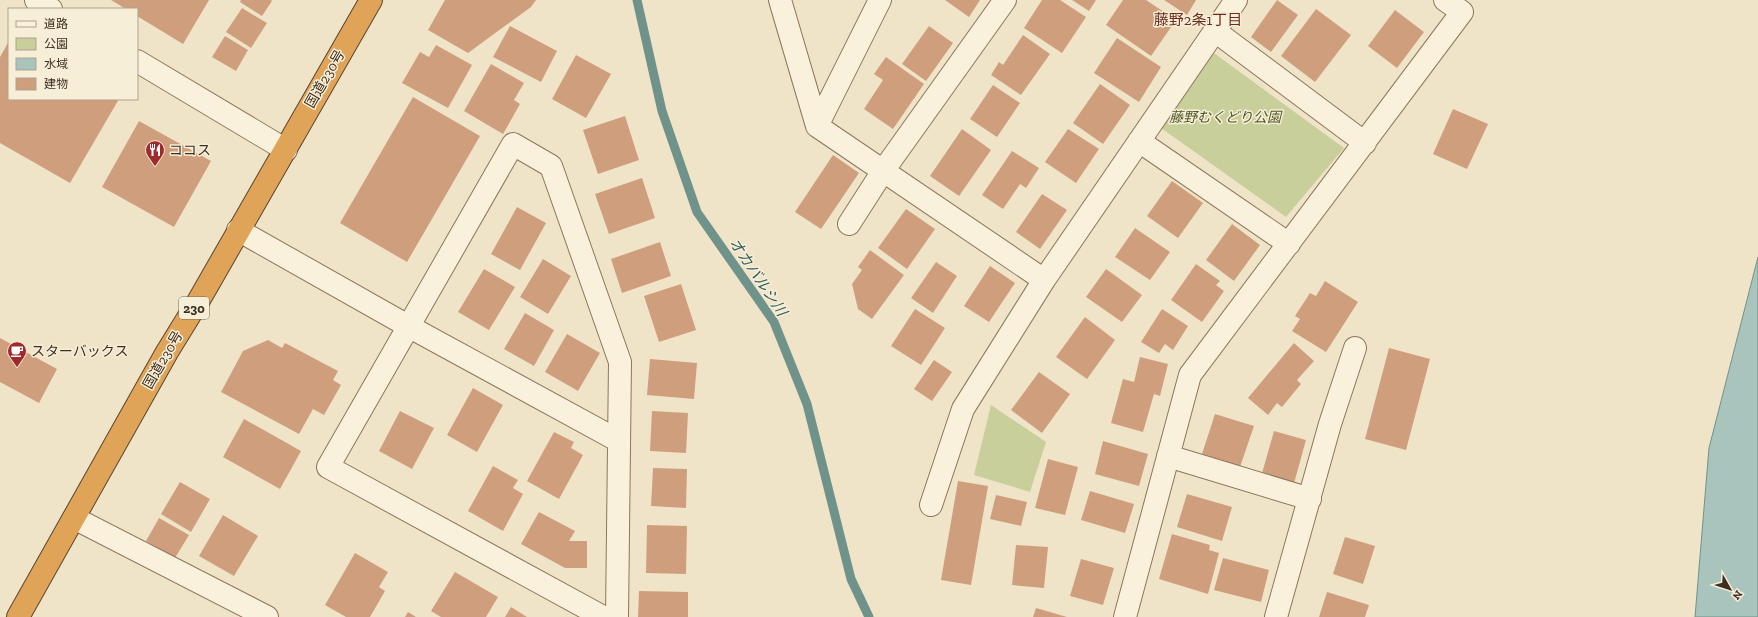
<svg xmlns="http://www.w3.org/2000/svg" width="1758" height="617" font-family="'Zilla Slab','Noto Sans JP',serif">
<style>
.green{fill:#c9cf9b}
.water{fill:#a9c4bc;stroke:#6f938a}
.lines{fill:none;stroke-linecap:round;stroke-linejoin:round}
.stream{stroke:#6f938a;stroke-width:9}
.building{fill:#cf9f7d}
.minor-casing{stroke:#8d765c;stroke-width:24}
.highway-casing{stroke:#5b4430;stroke-width:24}
.minor{stroke:#faf1dc;stroke-width:22}
.highway{stroke:#e0a458;stroke-width:22}
.labels{text-anchor:middle;dominant-baseline:central;stroke-width:3;stroke-linejoin:round;paint-order:stroke}
.shield{fill:#f7eed8;stroke:#756857;stroke-width:1}
.shield-label{font-size:13px;font-weight:bold;fill:#3d2e20}
.street-label{font-size:14px;fill:#3d2e20;stroke:#f7eed8}
.park-label{font-size:14px;font-style:italic;fill:#4d5a26;stroke:#f7eed8}
.poi-label{font-size:14px;fill:#3d2e20;stroke:#f7eed8;text-anchor:start}
.neighbourhood-label{font-size:15px;fill:#6b2e1e;stroke:#f7eed8}
.water-label{font-size:15px;font-style:italic;fill:#2f5d5a;stroke:#f7eed8}
</style>
<rect width="100%" height="100%" fill="#f0e4c8"/>
<!-- green -->
<path class="green" d="M 1214,53 L 1344,148 L 1286,217 L 1161,128 Z
M 991,405 L 1046,442 L 1030,492 L 974,475 Z"/>
<!-- water -->
<path class="water" d="M 1758,257 L 1758,617 L 1695,617 L 1709,448 Z"/>
<g class="lines">
<!-- stream -->
<path class="stream" d="M 637,0 L 662,111 L 697,212 L 774,322 L 807,404 L 851,579 L 869,617"/>
</g>
<!-- building -->
<path class="building" d="M 111,0 L 209,0 L 183,44 L 137,16 L 137,9 L 126,9 Z
M 241,0 L 271,0 L 272,1 L 262,16 L 240,2 Z
M 445,0 L 536,0 L 531,7 L 468,53 L 428,30 Z
M 945,0 L 980,0 L 969,17 Z
M 1042,0 L 1060,0 L 1086,17 L 1062,53 L 1024,28 Z
M 1072,0 L 1096,0 L 1089,11 Z
M 1123,0 L 1146,0 L 1176,20 L 1151,56 L 1106,25 Z
M 1164,0 L 1196,0 L 1187,15 Z
M 1277,0 L 1298,15 L 1271,52 L 1251,37 Z
M 242,8 L 267,23 L 251,48 L 226,32 Z
M 1316,9 L 1351,35 L 1315,82 L 1281,56 Z
M 1395,10 L 1424,32 L 1397,68 L 1368,46 Z
M 510,26 L 557,51 L 541,82 L 493,57 Z
M 929,26 L 953,43 L 926,81 L 902,64 Z
M 1023,35 L 1050,54 L 1021,95 L 991,75 L 999,62 L 1003,65 Z
M 225,36 L 248,50 L 236,71 L 212,57 Z
M 1117,38 L 1161,67 L 1139,102 L 1094,73 Z
M 9,41 L 9,99 L 119,99 L 70,183 L 0,143 L 0,57 Z
M 436,45 L 472,65 L 448,108 L 402,83 L 420,52 L 429,57 Z
M 576,55 L 611,74 L 586,118 L 552,99 Z
M 886,57 L 924,84 L 893,129 L 864,109 L 883,80 L 874,74 Z
M 491,64 L 524,83 L 514,100 L 520,104 L 503,134 L 464,111 Z
M 1100,84 L 1130,105 L 1103,144 L 1073,123 Z
M 993,85 L 1020,103 L 997,137 L 970,119 Z
M 413,97 L 480,136 L 407,262 L 340,223 Z
M 1453,109 L 1488,124 L 1467,169 L 1433,154 Z
M 625,116 L 639,160 L 598,174 L 583,130 Z
M 139,121 L 211,161 L 174,227 L 102,187 Z
M 962,129 L 991,150 L 959,196 L 930,176 Z
M 1068,129 L 1099,149 L 1076,183 L 1045,162 Z
M 1012,151 L 1039,168 L 1026,188 L 1020,184 L 1003,209 L 982,195 Z
M 833,155 L 859,173 L 821,229 L 795,212 Z
M 642,178 L 655,218 L 609,234 L 595,194 Z
M 1172,181 L 1203,203 L 1178,238 L 1147,216 Z
M 1042,194 L 1067,210 L 1040,249 L 1016,232 Z
M 517,207 L 546,223 L 520,270 L 491,254 Z
M 906,209 L 935,229 L 907,269 L 878,248 Z
M 1232,224 L 1260,245 L 1234,281 L 1206,260 Z
M 1135,228 L 1170,252 L 1150,280 L 1115,257 Z
M 660,242 L 671,276 L 622,293 L 611,259 Z
M 870,250 L 904,275 L 872,319 L 858,309 L 852,284 L 862,270 L 858,267 Z
M 543,259 L 571,276 L 548,314 L 520,297 Z
M 936,262 L 957,276 L 933,313 L 911,298 Z
M 1196,264 L 1220,281 L 1216,285 L 1224,291 L 1202,322 L 1171,300 Z
M 990,266 L 1015,283 L 989,322 L 964,306 Z
M 484,269 L 515,287 L 489,330 L 458,312 Z
M 1106,269 L 1142,295 L 1122,322 L 1086,297 Z
M 1325,281 L 1358,302 L 1326,352 L 1292,331 L 1300,319 L 1295,316 L 1310,293 L 1316,296 Z
M 681,284 L 696,330 L 659,342 L 644,296 Z
M 915,309 L 945,328 L 921,365 L 891,346 Z
M 1162,309 L 1188,326 L 1173,350 L 1165,344 L 1159,353 L 1141,342 Z
M 525,313 L 554,330 L 534,366 L 504,349 Z
M 1085,317 L 1115,340 L 1087,379 L 1056,357 Z
M 567,334 L 600,353 L 578,391 L 545,372 Z
M 0,338 L 57,369 L 39,403 L 0,382 Z
M 268,340 L 282,348 L 285,343 L 338,371 L 333,380 L 341,385 L 324,415 L 313,409 L 299,434 L 221,392 L 243,351 Z
M 1294,343 L 1314,361 L 1297,380 L 1301,384 L 1282,407 L 1277,403 L 1268,415 L 1248,398 Z
M 1389,348 L 1430,359 L 1406,450 L 1365,439 Z
M 1140,357 L 1168,364 L 1160,396 L 1154,394 L 1143,432 L 1111,423 L 1123,379 L 1134,382 Z
M 650,359 L 697,363 L 694,399 L 647,395 Z
M 934,360 L 952,372 L 932,401 L 914,389 Z
M 1039,372 L 1070,394 L 1042,433 L 1011,410 Z
M 473,388 L 503,405 L 477,452 L 447,435 Z
M 400,411 L 434,428 L 412,469 L 379,451 Z
M 652,411 L 688,413 L 686,453 L 650,451 Z
M 1215,414 L 1254,426 L 1240,467 L 1202,454 Z
M 244,419 L 301,451 L 280,489 L 223,457 Z
M 1274,431 L 1306,440 L 1293,487 L 1261,477 Z
M 554,432 L 574,442 L 571,448 L 583,455 L 559,499 L 527,481 Z
M 1103,441 L 1148,454 L 1139,486 L 1095,474 Z
M 1048,459 L 1078,467 L 1065,515 L 1035,508 Z
M 493,466 L 518,480 L 513,488 L 523,494 L 503,531 L 468,511 Z
M 653,468 L 687,469 L 686,508 L 651,506 Z
M 958,481 L 988,486 L 971,585 L 941,580 Z
M 180,482 L 210,499 L 191,532 L 161,514 Z
M 1090,491 L 1134,504 L 1125,533 L 1081,520 Z
M 1187,494 L 1232,507 L 1222,541 L 1177,527 Z
M 996,495 L 1027,502 L 1021,526 L 990,519 Z
M 539,512 L 575,531 L 569,541 L 587,541 L 587,568 L 565,568 L 521,544 Z
M 223,515 L 258,536 L 234,576 L 199,556 Z
M 159,518 L 189,535 L 175,558 L 146,541 Z
M 647,525 L 687,526 L 686,574 L 646,573 Z
M 1172,534 L 1210,545 L 1209,550 L 1219,553 L 1208,594 L 1159,579 Z
M 1345,537 L 1375,546 L 1363,584 L 1333,574 Z
M 1016,545 L 1048,547 L 1044,588 L 1012,585 Z
M 355,553 L 388,572 L 379,587 L 385,591 L 370,617 L 346,617 L 325,605 Z
M 1223,558 L 1269,570 L 1261,602 L 1214,590 Z
M 1081,559 L 1114,568 L 1103,605 L 1070,596 Z
M 455,572 L 498,597 L 486,617 L 441,617 L 431,611 Z
M 639,591 L 688,592 L 688,617 L 638,617 Z
M 1327,592 L 1369,605 L 1365,617 L 1319,617 Z
M 511,607 L 527,617 L 505,617 Z
M 1036,608 L 1067,617 L 1033,617 Z
M 408,612 L 416,617 L 405,617 Z"/>
<g class="lines">
<!-- minor casing -->
<g class="minor-casing">
<path id="minor" d="M 36,0 L 51,9
M 780,0 L 817,126 L 1044,280
M 1215,31 L 1365,143
M 137,61 L 286,150
M 817,126 L 880,0
M 1139,141 L 1289,244
M 849,224 L 883,171 L 1005,0
M 238,230 L 408,326 L 619,441
M 1168,456 L 1310,499
M 931,505 L 963,409 L 1044,280 L 1236,0
M 74,518 L 267,617
M 603,617 L 328,467 L 513,144 L 551,166 L 620,362 L 617,617
M 1125,617 L 1190,375 L 1462,12 L 1445,0
M 1276,617 L 1330,424 L 1355,348"/>
</g>
<!-- highway casing -->
<g class="highway-casing">
<path id="highway" d="M 18,617 L 167,352 L 199,300 L 371,0"/>
</g>
<!-- minor -->
<use href="#minor" class="minor"/>
<!-- highway -->
<use href="#highway" class="highway"/>
</g>
<!-- icons -->
<defs>
<g id="restaurant-pin" transform="scale(1)"><path d="M0 17L-7.5 6A9.5 9.5 0 1 1 7.5 6Z" fill="#9e2a2b" stroke="#f7eed8"/><path d="M-5-6h1v4h1v-4h1v4h1v-4h1v5L-1.5 .5V6h-2V.5L-5-1ZM5-6V6H3V1.5H1.5Q1.5-4 5-6Z" fill="#fff"/></g>
<g id="cafe-pin" transform="scale(1)"><path d="M0 17L-7.5 6A9.5 9.5 0 1 1 7.5 6Z" fill="#9e2a2b" stroke="#f7eed8"/><path d="M-5.5-4.5H6V0H3Q3 3.5 0 3.5H-2.5Q-5.5 3.5-5.5 0ZM3-3.2v2h1.7v-2ZM-6 4.5H4V6H-6Z" fill="#fff"/></g>
</defs>
<g fill-rule="evenodd">
<use href="#restaurant-pin" x="155" y="150"/>
<use href="#cafe-pin" x="17" y="351"/>
</g>
<g class="labels">
<!-- shield labels -->
<rect class="shield" x="179" y="297" width="30" height="22" rx="3"/>
<g class="shield-label">
<text x="194" y="308">230</text>
</g>
<!-- street labels -->
<g class="street-label">
<text transform="translate(325 79) rotate(-60)">国道230号</text>
<text transform="translate(163 360) rotate(-60)">国道230号</text>
</g>
<!-- park labels -->
<g class="park-label">
<text x="1225" y="117">藤野むくどり公園</text>
</g>
<!-- poi labels -->
<g class="poi-label">
<text x="169" y="150">ココス</text>
<text x="31" y="351">スターバックス</text>
</g>
<!-- neighbourhood labels -->
<g class="neighbourhood-label">
<text x="1198" y="20">藤野2条1丁目</text>
</g>
<!-- water labels -->
<g class="water-label">
<text transform="translate(758 277) rotate(56)">オカバルシ川</text>
</g>
</g>
<!-- legend -->
<rect x="8" y="8" width="130" height="92" fill="#f7eed8" stroke="#ada18e"/>
<rect x="16" y="21" width="20" height="6" fill="#faf1dc" stroke="#ada18e"/>
<text x="44" y="28" font-size="12" fill="#3d2e20">道路</text>
<rect x="16" y="38" width="20" height="12" fill="#c9cf9b" stroke="#ada18e"/>
<text x="44" y="48" font-size="12" fill="#3d2e20">公園</text>
<rect x="16" y="58" width="20" height="12" fill="#a9c4bc" stroke="#ada18e"/>
<text x="44" y="68" font-size="12" fill="#3d2e20">水域</text>
<rect x="16" y="78" width="20" height="12" fill="#cf9f7d" stroke="#ada18e"/>
<text x="44" y="88" font-size="12" fill="#3d2e20">建物</text>
<!-- north arrow -->
<g transform="translate(1730 589) rotate(129)" stroke="#f7eed8" stroke-width="3" paint-order="stroke">
<path d="M0-3L7 15L0 10L-7 15Z" fill="#3d2e20"/>
<text y="-6" font-size="11" font-weight="bold" text-anchor="middle" fill="#3d2e20">N</text>
</g>
</svg>
